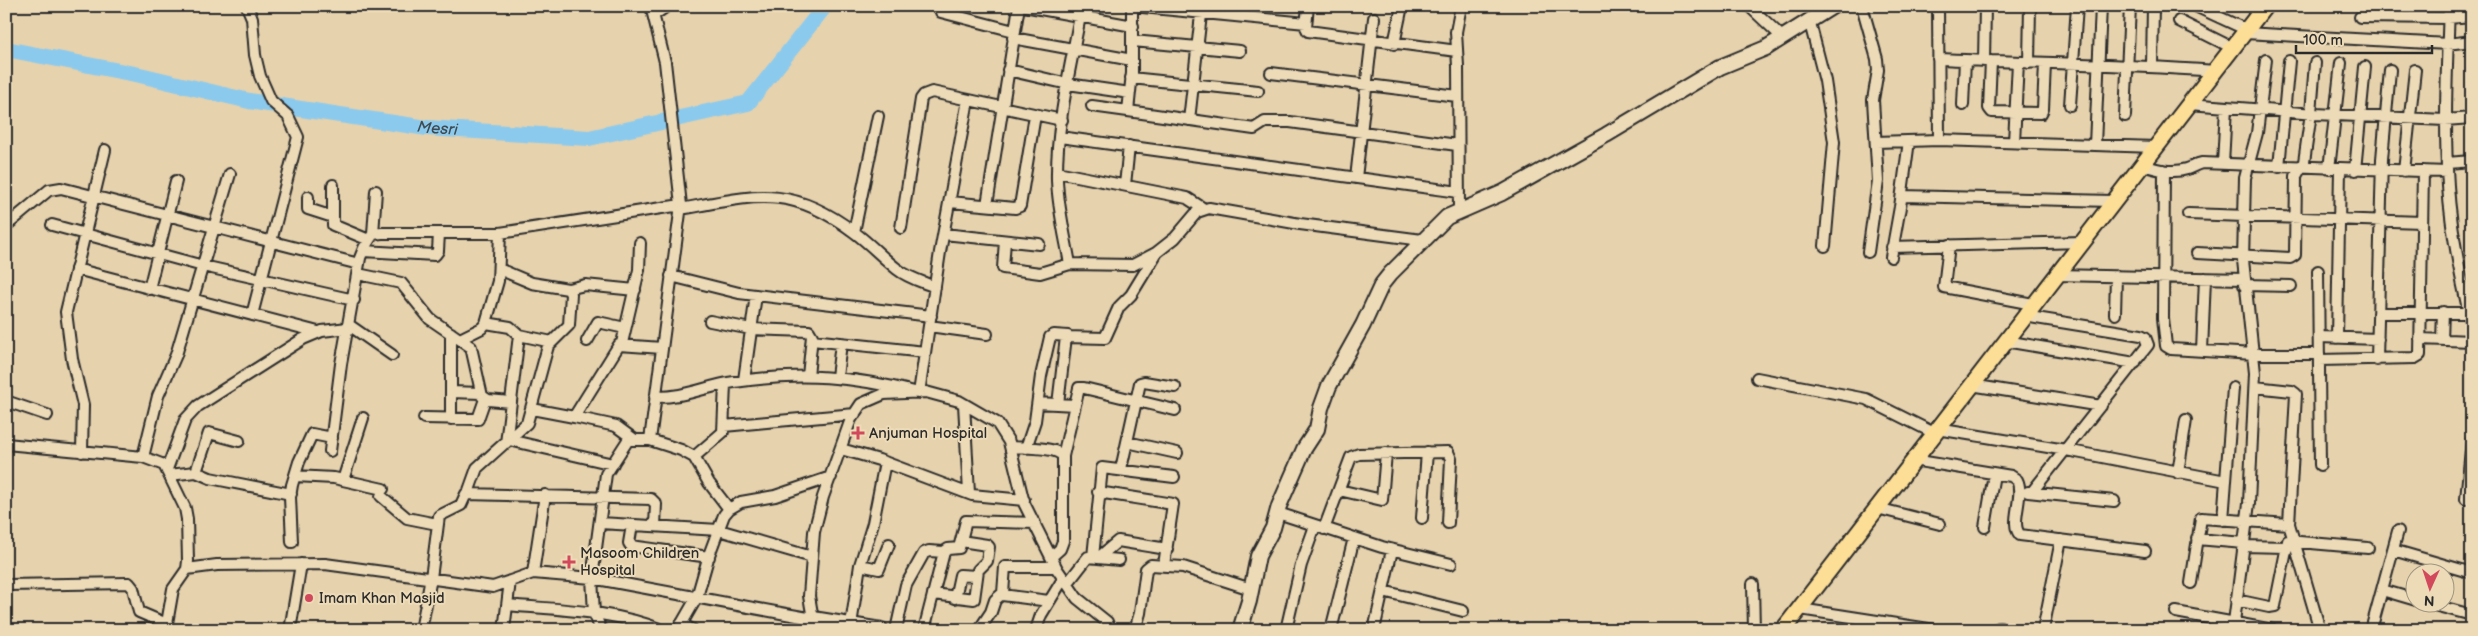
<svg xmlns="http://www.w3.org/2000/svg" width="2478" height="636" font-family="'Balsamiq Sans',sans-serif">
<style>
.lines{fill:none;stroke-linecap:round;stroke-linejoin:round}
.river{stroke:#8ccaed;stroke-width:16}
.street-casing{stroke:#2b2b2b;stroke-width:14}
.secondary-casing{stroke:#2b2b2b;stroke-width:18}
.primary-casing{stroke:#2b2b2b;stroke-width:19}
.street{stroke:#eddbb8;stroke-width:10}
.secondary{stroke:#eddbb8;stroke-width:14}
.primary{stroke:#fdde96;stroke-width:15}
.poi-dot{fill:#d1495b;stroke:#eddbb8;stroke-width:2}
.labels{text-anchor:middle;dominant-baseline:central;stroke-width:4;stroke-linejoin:round;paint-order:stroke}
.poi-label{font-size:15px;fill:#2b2b2b;stroke:#eddbb8;text-anchor:start}
.water-label{font-size:16px;font-style:italic;fill:#3e4b52;stroke:#eddbb8}
</style>
<rect width="100%" height="100%" fill="#e6d2ad"/>
<filter id="ink" filterUnits="userSpaceOnUse"><feTurbulence type="fractalNoise" baseFrequency=".02" numOctaves="2"/><feDisplacementMap in="SourceGraphic" scale="10" xChannelSelector="R" yChannelSelector="G"/><feConvolveMatrix kernelMatrix="1 2 1 2 8 2 1 2 1" color-interpolation-filters="sRGB"/></filter>
<g filter="url(#ink)">
<g class="lines">
<!-- river -->
<path class="river" id="s1" d="M 6,49 L 140,75 L 249,101 L 340,115 L 427,128 L 589,138 L 748,103 L 825,6"/>
<!-- street casing -->
<g class="street-casing">
<path id="street" d="M 247,6 L 252,18 L 255,55 L 260,76 L 271,101 L 288,116 L 298,137 L 252,315
M 651,6 L 665,62 L 681,205 L 650,440 L 628,440 L 606,474 L 592,578 L 813,619 L 809,596 L 814,532 L 823,497 L 851,419 L 861,404 L 884,394 L 926,392 L 959,401 L 997,423 L 1009,442 L 1024,503 L 1057,569 L 1077,598 L 1107,622 L 1110,630
M 1024,6 L 1133,26
M 1132,6 L 1132,73 L 1128,111 L 1254,129 L 1265,122 L 1290,122 L 1457,145
M 1132,6 L 1306,23
M 1308,6 L 1306,27 L 1308,31 L 1457,51
M 1749,6 L 1782,37
M 1862,6 L 1877,59 L 1878,70 L 1873,100 L 1878,181 L 1868,252
M 1938,6 L 1939,140
M 2195,6 L 2247,30
M 2449,6 C 2447,66 2444,126 2448,186 C 2451,233 2461,280 2472,326
M 941,12 L 1014,31
M 654,15 L 667,6
M 2360,17 L 2448,18 L 2472,16
M 1809,19 L 1825,81 L 1834,142 L 1825,246
M 2179,21 L 2233,48
M 2245,33 L 2448,44 L 2472,41
M 1013,38 L 1132,60
M 1133,41 L 1240,51
M 1394,44 L 1402,6
M 1938,59 C 2031,63 2123,64 2215,71
M 1984,61 L 1985,6
M 1991,61 L 1989,108 L 1992,112 L 2041,113 L 2043,109 L 2045,64
M 2029,63 L 2030,6
M 2152,66 L 2153,6
M 1008,70 L 1068,84 L 1130,93
M 1271,73 L 1457,96
M 1131,78 L 1258,91
M 2189,104 L 2315,114 L 2445,120 L 2472,118
M 1963,105 L 1965,60
M 2070,105 L 2077,6
M 1092,106 L 1128,111
M 2125,116 L 2130,6
M 1189,120 L 1202,6
M 1060,137 L 1459,192
M 1876,142 L 1939,140 L 2156,147
M 2014,142 L 2018,62
M 2095,145 L 2101,6
M 2447,163 L 2472,161
M 2223,164 L 2226,107
M 2142,165 C 2156,169 2172,174 2187,169 C 2193,167 2196,164 2202,163 L 2447,172
M 2279,167 L 2289,61
M 2329,169 L 2341,63
M 2164,170 L 2163,318 L 2166,346 L 2171,349 L 2254,354 L 2319,354
M 2355,170 L 2365,67
M 2404,171 L 2415,70
M 1057,172 L 1187,198 L 1204,209
M 1356,178 L 1374,18
M 333,185 L 333,225 L 369,240
M 1125,185 L 1129,146
M 1902,196 L 2113,201
M 308,197 L 308,209 L 333,217
M 950,202 L 1015,208 L 1020,206 L 1035,115
M 987,205 L 1019,6
M 680,209 C 754,196 789,183 854,232 C 869,243 882,257 897,269 C 908,278 923,282 935,287
M 1459,212 L 1458,66 L 1456,32 L 1461,6
M 2188,214 L 2422,222
M 52,225 L 203,266 L 354,300
M 6,226 L 49,190 L 61,188 L 359,264
M 901,228 L 921,99 L 924,95 L 932,92 L 1062,120
M 854,232 L 878,116
M 373,234 L 376,191
M 944,234 L 1039,244
M 1005,241 L 1003,268 L 1040,273 L 1070,264 L 1133,265 L 1156,253 L 1175,238 L 1197,212 L 1209,208 L 1300,224 L 1422,240
M 1949,245 L 1944,287 L 2033,304
M 1892,247 L 2082,242
M 363,251 L 435,255 L 438,251 L 439,233
M 2197,253 L 2290,258 L 2295,255 L 2296,176 L 2304,162 L 2311,113 L 2315,63
M 1891,257 L 1900,207 L 1909,141
M 1070,264 C 1065,236 1058,208 1057,180 C 1056,125 1070,70 1080,16
M 76,269 L 318,332
M 2318,271 L 2320,465
M 358,274 L 401,283 L 430,319 L 471,347 L 482,396 L 488,400 L 511,402
M 2056,275 L 2244,279
M 671,276 L 739,293 L 931,316
M 2244,285 L 2291,286
M 149,289 L 176,181
M 568,289 L 585,285 L 635,290
M 2378,313 L 2472,313
M 2115,314 L 2116,277
M 2024,316 L 2141,335 L 2145,337 L 2148,345 L 2032,492
M 710,321 L 751,329 L 809,331 L 812,336 L 808,376
M 486,323 L 510,327 L 519,335 L 552,342
M 349,325 L 392,355
M 929,326 L 987,334
M 451,333 L 451,419
M 2319,337 L 2378,339
M 2337,338 L 2340,169
M 460,339 L 482,328 L 486,323 L 498,281 L 500,233
M 2420,339 L 2472,341
M 812,340 L 925,352
M 2442,340 L 2443,312
M 587,341 L 598,322 L 625,328
M 2005,341 L 2135,363
M 622,343 L 639,270 L 640,243
M 2202,351 L 2205,278
M 2319,360 L 2415,358 L 2420,355 L 2423,171
M 2377,360 L 2382,159 L 2390,70
M 837,377 L 841,343
M 1757,378 L 1866,399 L 1934,433
M 744,380 L 756,295
M 1971,385 L 2101,406
M 2255,387 L 2292,391 L 2296,394 L 2289,524 L 2320,630
M 451,392 L 481,393
M 655,397 C 683,398 707,386 734,382 C 800,372 854,376 919,393 L 940,252 L 968,100
M 6,401 L 47,415
M 1038,403 L 1075,405
M 964,404 L 969,493
M 1058,404 L 1066,337 L 1105,338 L 1119,307 L 1131,295 L 1156,254
M 532,409 L 574,417 L 619,345 L 662,348
M 574,417 L 616,426 L 635,440
M 424,418 L 478,419 L 485,399
M 724,426 L 855,414
M 1937,429 L 2066,450 L 2226,481
M 509,440 L 613,464
M 650,440 L 681,450 L 694,457 L 709,483 L 729,509
M 1127,442 L 1177,453
M 506,443 L 519,335
M 6,444 L 143,457 L 164,465 L 185,508 L 187,519 L 188,561 L 187,569 L 173,589 L 166,629
M 1011,447 C 1023,448 1056,446 1063,456 L 1063,541 L 1060,549 L 1051,557
M 1026,448 L 1035,421 L 1041,376 L 1050,337 L 1054,335 L 1068,336
M 841,449 L 879,460 L 972,495 L 1024,500
M 330,451 L 341,364 L 360,258 L 364,248 L 373,234 L 382,233 L 500,233 L 681,205
M 82,452 L 83,405 L 72,359 L 66,312 L 105,150
M 1063,456 L 1079,388 L 1084,388 L 1175,410
M 143,457 L 158,396 L 176,355 L 230,174
M 694,457 L 723,432 L 725,384
M 1913,460 L 2011,476 L 2017,480 C 2025,496 2009,523 2020,535 L 2145,551
M 167,469 L 185,420 L 198,406 L 303,339 L 322,331 L 348,328
M 1121,469 L 1140,383 L 1144,382 L 1175,387
M 196,472 L 210,478 L 291,494
M 2178,473 L 2186,420
M 169,475 L 196,472 L 209,433 L 239,441
M 295,476 L 334,478 L 383,489
M 343,480 L 363,418
M 1339,490 L 1382,500 L 1386,453
M 1098,492 L 1173,504 L 1164,565
M 2028,492 L 2114,501
M 468,493 L 477,468 L 527,423 L 548,346 L 569,325 L 571,294 L 568,289 L 532,283 L 499,269
M 381,496 L 407,518 L 437,524
M 2466,499 L 2472,440
M 1877,508 L 1940,524
M 1278,513 L 1382,547 L 1451,564
M 1422,518 L 1427,452
M 2223,520 L 2233,388
M 600,523 L 719,530 L 812,557
M 632,525 L 629,543 L 631,546 L 709,557
M 1985,527 L 1994,474
M 1324,529 L 1351,457 L 1359,454 L 1448,452 L 1451,459 L 1448,523
M 2197,539 L 2244,543
M 292,542 L 290,497 L 292,485 L 299,462 L 312,434 L 332,438
M 2243,546 L 2285,547
M 2393,550 L 2472,573
M 1093,557 L 1102,468 L 1174,477
M 1098,558 L 1118,541 L 1167,549
M 860,565 L 879,569 L 889,544
M 187,569 L 217,565 L 325,564 L 493,587 L 533,573 L 592,578 L 594,613 L 601,630
M 533,573 L 545,495
M 2191,583 L 2201,518 L 2289,524
M 1067,584 L 1088,557 L 1119,560
M 1753,584 L 1754,630
M 6,585 L 129,583 L 133,588 L 139,612 L 167,624
M 2382,590 L 2416,600
M 1383,591 L 1463,611
M 933,594 L 974,599 L 978,570 L 987,561 L 989,547 L 987,545 L 961,541
M 1002,595 L 1049,601
M 955,598 L 960,575 L 977,576
M 2236,600 L 2269,607 L 2275,606 L 2288,541 L 2368,548
M 2430,604 L 2472,615
M 507,605 C 559,610 612,610 662,630
M 1800,609 L 1935,630
M 2176,612 L 2273,630
M 681,624 L 693,630
M 851,625 L 860,565 L 873,523 L 885,462
M 290,630 L 301,564
M 421,630 L 431,578 L 439,516 L 461,505 L 466,494 L 651,499 L 656,504 L 655,526
M 504,630 L 510,581
M 678,630 L 697,597 L 709,555 L 724,515 L 729,509 L 741,502 L 775,496 L 831,477
M 896,630 L 906,585 L 924,553 L 929,551 L 944,552
M 924,630 L 944,552 L 948,549 L 959,548 L 966,521 L 1035,523
M 979,630 L 991,612 L 995,600 L 1003,593 L 1005,567 L 1056,567
M 1036,630 L 1041,615 L 1063,579
M 1135,630 L 1140,613 L 1146,569 L 1151,565 L 1183,567 L 1251,589
M 1286,630 L 1301,565 L 1315,526
M 1331,630 L 1354,538
M 1374,630 L 1392,550
M 1994,630 L 1999,628 L 2011,630
M 2043,630 L 2061,540
M 2233,630 L 2249,503 L 2255,373 L 2243,260 L 2245,178 L 2257,133 L 2266,60
M 2371,630 L 2398,531"/>
</g>
<!-- secondary casing -->
<g class="secondary-casing">
<path id="secondary" d="M 812,630 L 813,619 L 881,630
M 1240,630 L 1249,601 L 1258,556 L 1273,528 L 1279,506 L 1304,449 L 1317,429 L 1321,408 L 1329,386 L 1363,325 L 1382,284 L 1390,274 L 1447,217 L 1502,193 L 1606,135 L 1720,67 L 1766,48 L 1833,6"/>
</g>
<!-- primary casing -->
<g class="primary-casing">
<path id="primary" d="M 1783,630 L 2265,6"/>
</g>
<!-- street -->
<use href="#street" class="street"/>
<!-- secondary -->
<use href="#secondary" class="secondary"/>
<!-- primary -->
<use href="#primary" class="primary"/>
</g>
</g>
<!-- markers -->
<g class="poi-dot">
<path d="M855.5 425.5h5v5h5v5h-5v5h-5v-5h-5v-5h5z"/>
<path d="M566.5 554.5h5v5h5v5h-5v5h-5v-5h-5v-5h5z"/>
<circle cx="309" cy="598" r="5"/>
</g>
<g class="labels">
<!-- poi labels -->
<g class="poi-label">
<text x="869" y="433">Anjuman Hospital</text>
<text x="580" y="553">Masoom Children<tspan x="580" dy="17">Hospital</tspan></text>
<text x="319" y="598">Imam Khan Masjid</text>
</g>
<!-- water labels -->
<g class="water-label">
<text stroke="none"><textPath href="#s1" startOffset="439">Mesri</textPath></text>
</g>
</g>
<!-- margin -->
<rect width="2478" height="636" fill="none" stroke="#eddbb8" stroke-width="25"/>
<rect x="12" y="12" width="2453" height="611" fill="none" stroke="#2b2b2b" stroke-width="2" filter="url(#ink)"/>
<!-- north arrow -->
<g transform="translate(2430 588) rotate(183)"><circle r="24" fill="#eddbb8" stroke="#9f9580"/>
<path d="M0-4L9 19L0 12L-9 19Z" fill="#d1495b"/>
<text y="-8" font-size="14" font-weight="bold" text-anchor="middle" fill="#2b2b2b">N</text>
</g>
<!-- scale -->
<path d="M2296 45v8h136v-8" fill="none" stroke="#2b2b2b" stroke-width="2.5"/>
<text x="2303" y="45" font-size="15" fill="#2b2b2b" stroke="#eddbb8" stroke-width="4" paint-order="stroke">100 m</text>
</svg>
